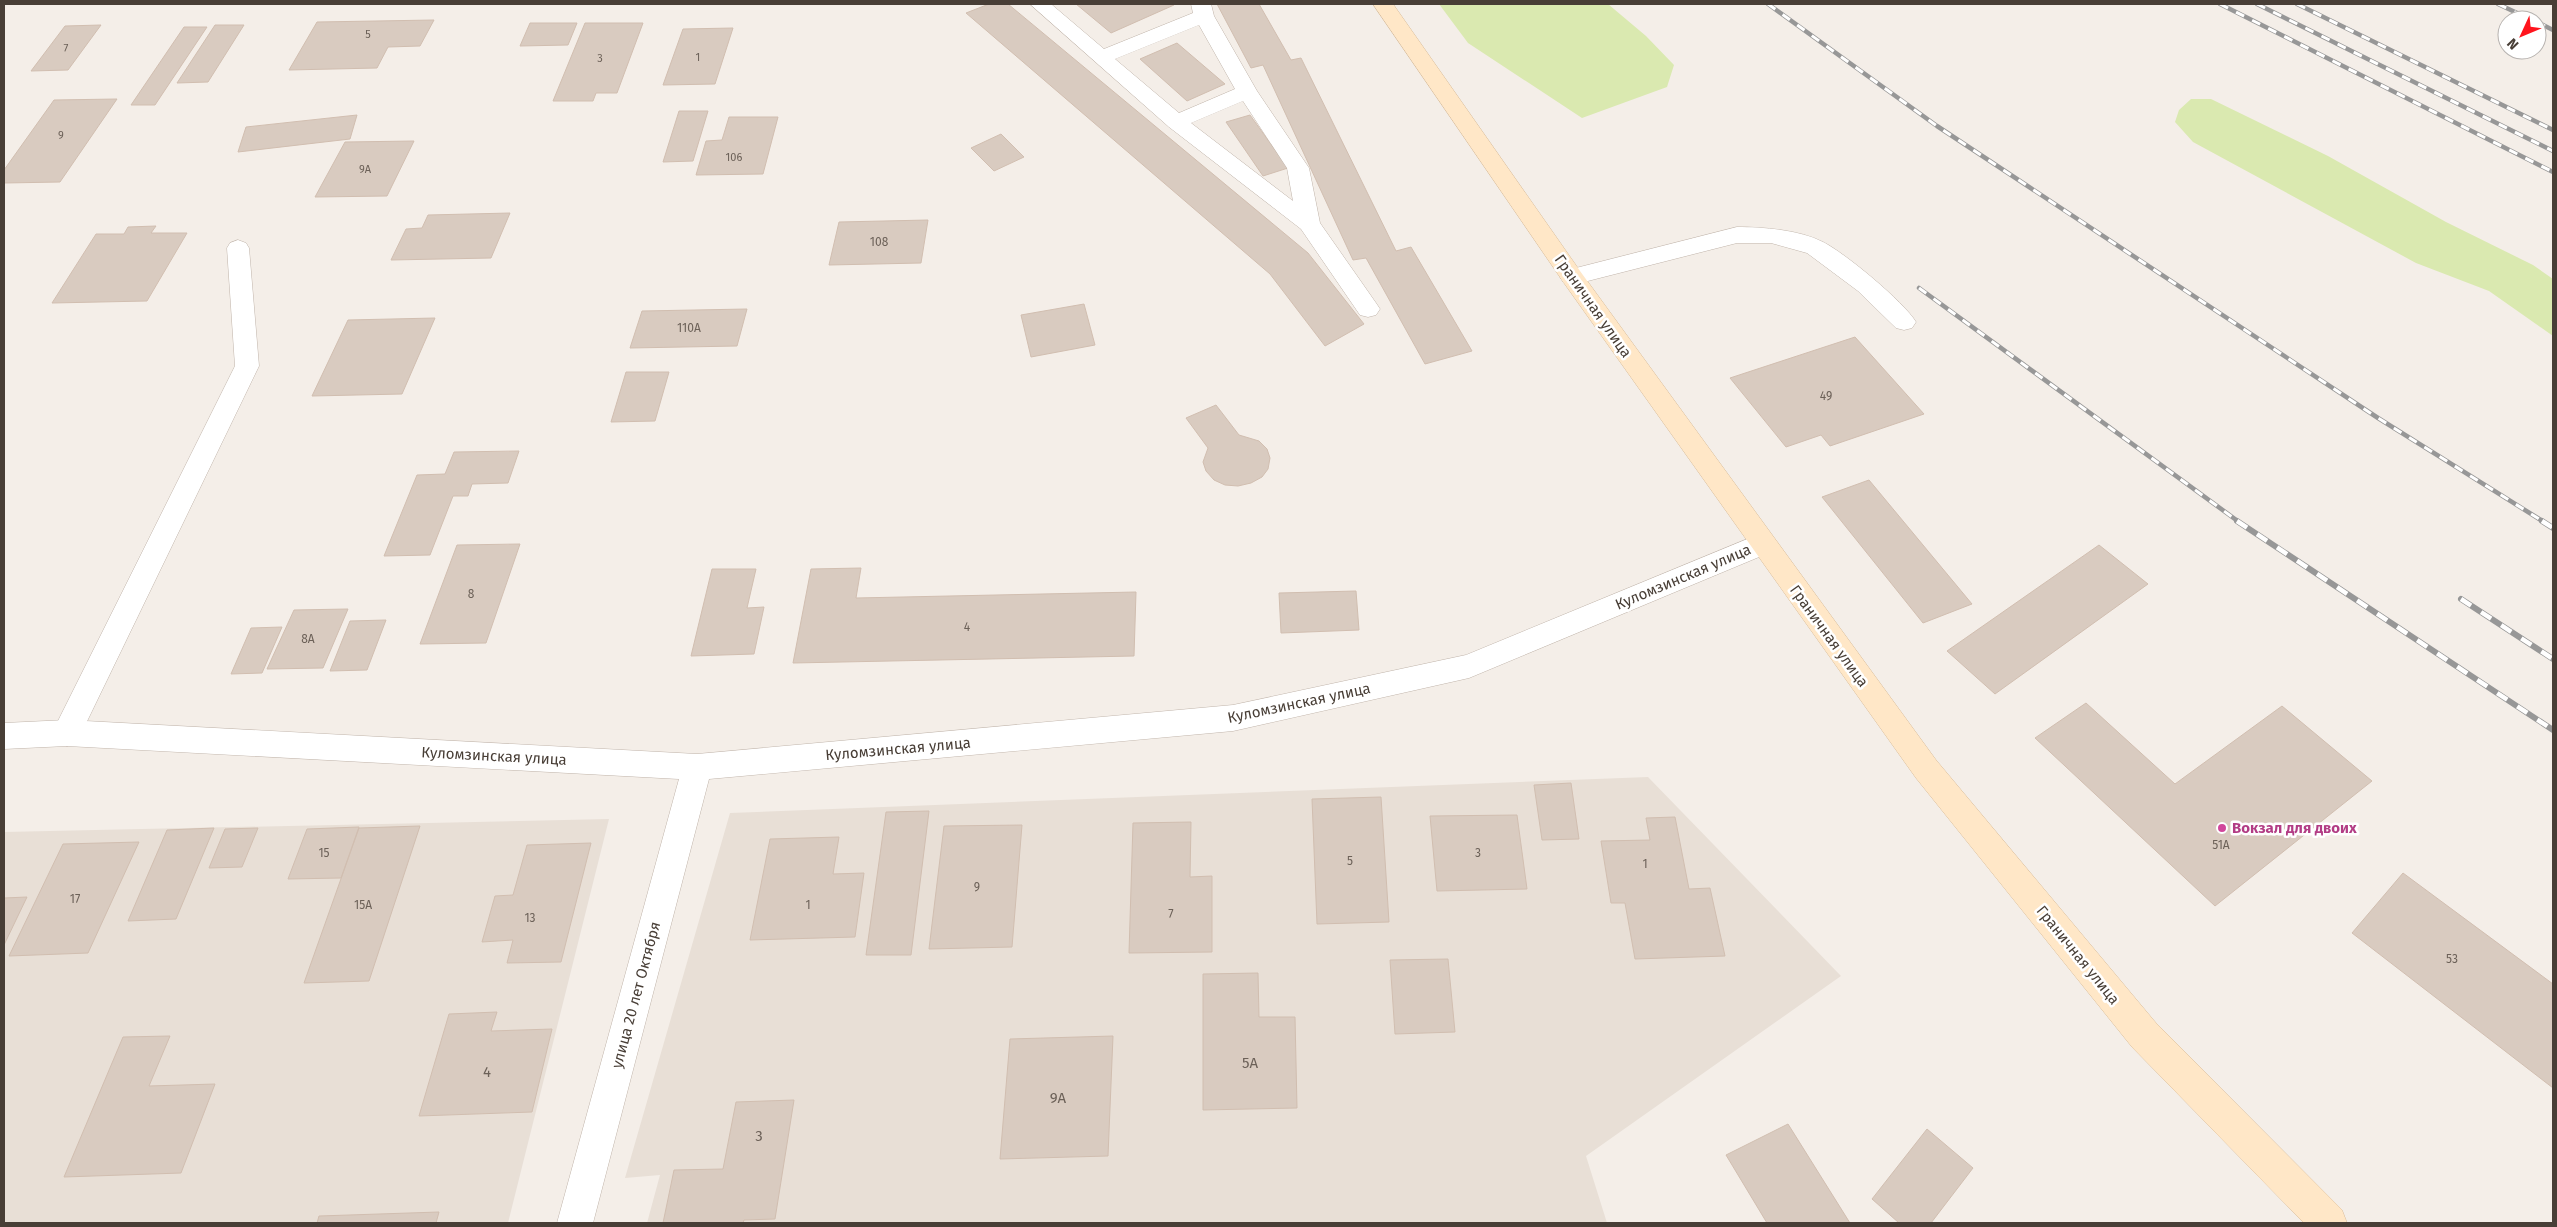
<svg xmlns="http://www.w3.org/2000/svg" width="2557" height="1227" font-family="'Fira Sans',sans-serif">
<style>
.residential{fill:#e8dfd6}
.green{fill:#dae9b0}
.building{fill:#d9cbc0;stroke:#d1beb0}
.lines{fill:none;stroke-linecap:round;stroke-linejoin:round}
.service-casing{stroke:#c0b4aa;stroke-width:1}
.minor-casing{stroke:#c0b4aa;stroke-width:1}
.secondary-casing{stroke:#d8bc99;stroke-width:1}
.service{fill:#fff;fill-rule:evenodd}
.minor{fill:#fff;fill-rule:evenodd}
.secondary{fill:#ffe7c7;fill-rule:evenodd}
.rail-far1-casing{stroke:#979797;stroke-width:4.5}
.rail-casing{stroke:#979797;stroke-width:6}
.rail-far1{stroke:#fff;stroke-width:3;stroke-dasharray:9;stroke-linecap:butt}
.rail{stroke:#fff;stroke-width:4.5;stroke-dasharray:12;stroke-linecap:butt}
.hotel-dot{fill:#d1479c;stroke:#fff;stroke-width:2}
.labels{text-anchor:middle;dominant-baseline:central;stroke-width:5;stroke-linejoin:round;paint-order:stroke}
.far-number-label{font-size:11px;fill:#6c6158}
.number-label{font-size:12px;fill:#6c6158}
.street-label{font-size:15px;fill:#483e36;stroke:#fff}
.hotel-label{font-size:15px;font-weight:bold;fill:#b23c85;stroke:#fff;text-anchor:start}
.near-number-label{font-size:15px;fill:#6c6158}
</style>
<rect width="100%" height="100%" fill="#f4eee8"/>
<!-- residential -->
<path class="residential" d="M 1648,777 L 1841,976 L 1586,1156 L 1607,1223 L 647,1223 L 660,1175 L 625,1178 L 730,813 Z
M 609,819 L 508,1223 L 4,1223 L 4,832 Z"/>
<!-- green -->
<path class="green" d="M 1439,4 L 1608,4 L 1646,36 L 1674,65 L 1667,87 L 1582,118 L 1468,43 Z
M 2191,99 L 2211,99 L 2328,156 L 2446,222 L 2533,265 L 2553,279 L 2553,336 L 2489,291 L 2416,263 L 2193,142 L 2175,122 L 2179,110 Z"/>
<!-- building -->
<path class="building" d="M 989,4 L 1008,4 L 1308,253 L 1364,324 L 1325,346 L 1270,274 L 966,13 Z
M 1076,4 L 1173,4 L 1174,5 L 1111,33 Z
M 1217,4 L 1259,4 L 1291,60 L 1301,58 L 1396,251 L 1411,247 L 1472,351 L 1425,364 L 1366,258 L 1353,260 L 1263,65 L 1251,68 Z
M 434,20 L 420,46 L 388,47 L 377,68 L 289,70 L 317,22 Z
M 530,23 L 577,23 L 568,45 L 520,46 Z
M 585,23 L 643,23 L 617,93 L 596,93 L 593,101 L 553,101 Z
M 101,25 L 68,70 L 31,71 L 65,26 Z
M 215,25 L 244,25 L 208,82 L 177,83 Z
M 184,27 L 207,27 L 155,105 L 131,105 Z
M 733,28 L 715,84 L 663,85 L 683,29 Z
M 1177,43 L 1225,84 L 1187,101 L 1140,59 Z
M 117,99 L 60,182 L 4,183 L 4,170 L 54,100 Z
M 679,111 L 708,111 L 693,161 L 663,162 Z
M 357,115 L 350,139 L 238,152 L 246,127 Z
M 1250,115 L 1288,168 L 1263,176 L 1226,122 Z
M 729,117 L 778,117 L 763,174 L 696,175 L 706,141 L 722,140 Z
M 1001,134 L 1024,157 L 994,171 L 971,148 Z
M 414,141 L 387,196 L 315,197 L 345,142 Z
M 510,213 L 491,258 L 391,260 L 406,229 L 422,228 L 428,215 Z
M 928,220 L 921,263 L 829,265 L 839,222 Z
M 156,226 L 151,233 L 187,233 L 147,301 L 52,303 L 96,234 L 124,234 L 128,227 Z
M 1084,304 L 1095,345 L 1031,357 L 1021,315 Z
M 747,309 L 737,346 L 630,348 L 642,311 Z
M 435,318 L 402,394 L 312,396 L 348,320 Z
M 1855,337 L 1924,414 L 1830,446 L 1821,435 L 1786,447 L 1730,378 Z
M 626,372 L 669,372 L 655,421 L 611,422 Z
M 1216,405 L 1239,435 L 1259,441 L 1267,449 L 1270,458 L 1268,469 L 1262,477 L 1251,483 L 1238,486 L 1225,485 L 1214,480 L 1206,471 L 1203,462 L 1208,448 L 1186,418 Z
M 519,451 L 508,483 L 472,484 L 468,496 L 453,496 L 430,555 L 384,556 L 417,475 L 445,474 L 454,452 Z
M 1869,480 L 1972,604 L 1923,623 L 1822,497 Z
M 520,544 L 486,643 L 420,644 L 457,545 Z
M 2099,545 L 2148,584 L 1995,694 L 1947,651 Z
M 861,568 L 856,598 L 1136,592 L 1134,656 L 793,663 L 811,569 Z
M 712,569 L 756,569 L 747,608 L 764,607 L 754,654 L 691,656 Z
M 1356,591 L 1359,630 L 1281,633 L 1279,593 Z
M 348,609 L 323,668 L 267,669 L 294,610 Z
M 386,620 L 367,670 L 330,671 L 350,621 Z
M 282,627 L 262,673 L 231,674 L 251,628 Z
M 2086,703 L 2175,784 L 2282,706 L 2372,781 L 2215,906 L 2035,738 Z
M 1571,783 L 1579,839 L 1542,840 L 1534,785 Z
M 1381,797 L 1389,922 L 1317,924 L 1312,799 Z
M 929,811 L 911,955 L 866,955 L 886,812 Z
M 1517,815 L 1527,889 L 1437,891 L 1430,816 Z
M 1675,817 L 1689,889 L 1710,888 L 1725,956 L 1635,959 L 1625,903 L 1611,903 L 1601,841 L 1650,840 L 1646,818 Z
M 1191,822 L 1190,877 L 1212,876 L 1212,952 L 1129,953 L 1133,823 Z
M 1022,825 L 1012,947 L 929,949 L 944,826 Z
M 420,826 L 369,981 L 304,983 L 359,828 Z
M 359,827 L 341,878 L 288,879 L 307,829 Z
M 214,828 L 176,919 L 128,921 L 167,830 Z
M 258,828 L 242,867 L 209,868 L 225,829 Z
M 839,837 L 833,874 L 864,873 L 855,937 L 750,940 L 770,839 Z
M 139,842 L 88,953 L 9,956 L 63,844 Z
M 591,843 L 561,962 L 507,963 L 513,940 L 482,942 L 495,896 L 513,895 L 527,845 Z
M 2403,873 L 2553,984 L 2553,1088 L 2352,933 Z
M 27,897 L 4,945 L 4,898 Z
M 1448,959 L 1455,1032 L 1395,1034 L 1390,960 Z
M 1258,973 L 1259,1017 L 1295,1017 L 1297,1108 L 1203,1110 L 1203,974 Z
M 497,1012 L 491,1031 L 552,1029 L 532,1112 L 419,1116 L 449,1014 Z
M 170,1036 L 149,1086 L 215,1084 L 181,1173 L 64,1177 L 123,1037 Z
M 1113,1036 L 1108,1156 L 1000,1159 L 1010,1039 Z
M 794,1100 L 775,1219 L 744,1220 L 743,1223 L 663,1223 L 674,1170 L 723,1169 L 736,1102 Z
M 1788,1124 L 1850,1223 L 1767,1223 L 1726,1155 Z
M 1927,1129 L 1973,1168 L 1931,1223 L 1899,1223 L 1872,1199 Z
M 439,1212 L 436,1223 L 317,1223 L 319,1216 Z"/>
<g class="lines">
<!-- service casing -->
<g class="service-casing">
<path id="service" d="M 1030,4 L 1051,4 L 1104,49 L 1193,13 L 1191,4 L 1211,4 L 1214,16 L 1257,91 L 1309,168 L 1320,223 L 1376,303 L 1380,309 L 1376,315 L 1368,317 L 1360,315 L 1301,229 L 1169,127 ZM 1199,25 L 1235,89 L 1179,113 L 1115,59 ZM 1243,101 L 1287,168 L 1293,201 L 1191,123 Z
M 1737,227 C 1763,227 1800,230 1823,242 C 1845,253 1904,302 1916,322 L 1912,328 L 1904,330 L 1896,328 L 1858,291 L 1807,253 L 1771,243 L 1737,243 L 1572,285 L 1564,283 L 1560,277 L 1564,271 L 1572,269 Z
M 238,240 L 246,243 L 249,248 L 259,366 L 77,742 L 67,746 L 57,742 L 52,733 L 235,366 L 227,248 L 230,243 Z"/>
</g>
<!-- minor casing -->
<g class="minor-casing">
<path id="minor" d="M 1762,533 L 1771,536 L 1775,544 L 1771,552 L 1469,678 L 1233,731 L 709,779 L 593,1223 L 557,1223 L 679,779 L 67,746 L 4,749 L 4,723 L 67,720 L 697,754 L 1233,705 L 1466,655 Z"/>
</g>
<!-- secondary casing -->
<g class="secondary-casing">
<path id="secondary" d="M 1373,4 L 1393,4 L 1580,271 L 1936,760 L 2156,1023 L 2342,1210 L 2347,1223 L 2304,1223 L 2132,1047 L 1916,778 L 1564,283 Z"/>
</g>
<!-- service -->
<use href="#service" class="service"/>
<!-- minor -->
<use href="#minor" class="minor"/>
<!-- secondary -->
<use href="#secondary" class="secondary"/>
<!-- rail-far1 casing -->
<g class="rail-far1-casing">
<path id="rail-far1" d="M 1768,4 L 1937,126 L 2378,418 L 2544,522
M 2220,4 L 2553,172
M 2257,4 L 2553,151
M 2297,4 L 2553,130
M 2498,4 L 2532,20
M 2537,22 L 2553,30
M 1919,288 L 2239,522"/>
</g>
<!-- rail casing -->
<g class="rail-casing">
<path id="rail" d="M 2237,521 L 2553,730
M 2542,521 L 2553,528
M 2461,599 L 2553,659"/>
</g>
<!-- rail-far1 -->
<use href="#rail-far1" class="rail-far1"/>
<!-- rail -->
<use href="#rail" class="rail"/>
</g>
<!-- markers -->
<circle class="hotel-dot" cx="2222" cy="828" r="5"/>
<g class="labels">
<!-- far-number labels -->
<g class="far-number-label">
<text x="368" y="34">5</text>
<text x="66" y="48">7</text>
<text x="698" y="57">1</text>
<text x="600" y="58">3</text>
<text x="61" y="135">9</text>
<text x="734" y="157">106</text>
<text x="365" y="169">9А</text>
</g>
<!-- number labels -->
<g class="number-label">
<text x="879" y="242">108</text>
<text x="689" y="328">110А</text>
<text x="1826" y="396">49</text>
<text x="471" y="594">8</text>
<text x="967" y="627">4</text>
<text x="308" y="639">8А</text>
<text x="2221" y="845">51А</text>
<text x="324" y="853">15</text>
<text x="1478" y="853">3</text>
<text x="1350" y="861">5</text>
<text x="1645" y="864">1</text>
<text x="977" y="887">9</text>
<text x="75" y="899">17</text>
<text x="363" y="905">15А</text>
<text x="808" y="905">1</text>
<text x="1171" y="914">7</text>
<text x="530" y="918">13</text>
<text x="2452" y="959">53</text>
</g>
<!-- street labels -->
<g class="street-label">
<text transform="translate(1593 306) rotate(55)">Граничная улица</text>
<text transform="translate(1683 577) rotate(-23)">Куломзинская улица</text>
<text transform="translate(1829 636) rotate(54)">Граничная улица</text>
<text transform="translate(1299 703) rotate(-12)">Куломзинская улица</text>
<text transform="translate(898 749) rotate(-5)">Куломзинская улица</text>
<text transform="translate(494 756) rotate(3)">Куломзинская улица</text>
<text transform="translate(2078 955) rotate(51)">Граничная улица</text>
<text transform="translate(636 995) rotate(-75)">улица 20 лет Октября</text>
</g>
<!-- hotel labels -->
<g class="hotel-label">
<text x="2232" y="828">Вокзал для двоих</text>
</g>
<!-- near-number labels -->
<g class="near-number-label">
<text x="1250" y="1063">5А</text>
<text x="487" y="1072">4</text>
<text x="1058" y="1098">9А</text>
<text x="759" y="1136">3</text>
</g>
</g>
<!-- border -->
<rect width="2557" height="1227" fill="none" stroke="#483e36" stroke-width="10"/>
<!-- north arrow -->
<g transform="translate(2522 35) rotate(226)"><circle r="24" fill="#ffffff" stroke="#b6b2af"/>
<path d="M0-4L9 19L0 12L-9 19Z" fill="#ff141d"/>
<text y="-8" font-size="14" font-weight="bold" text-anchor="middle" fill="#483e36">N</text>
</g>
</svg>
